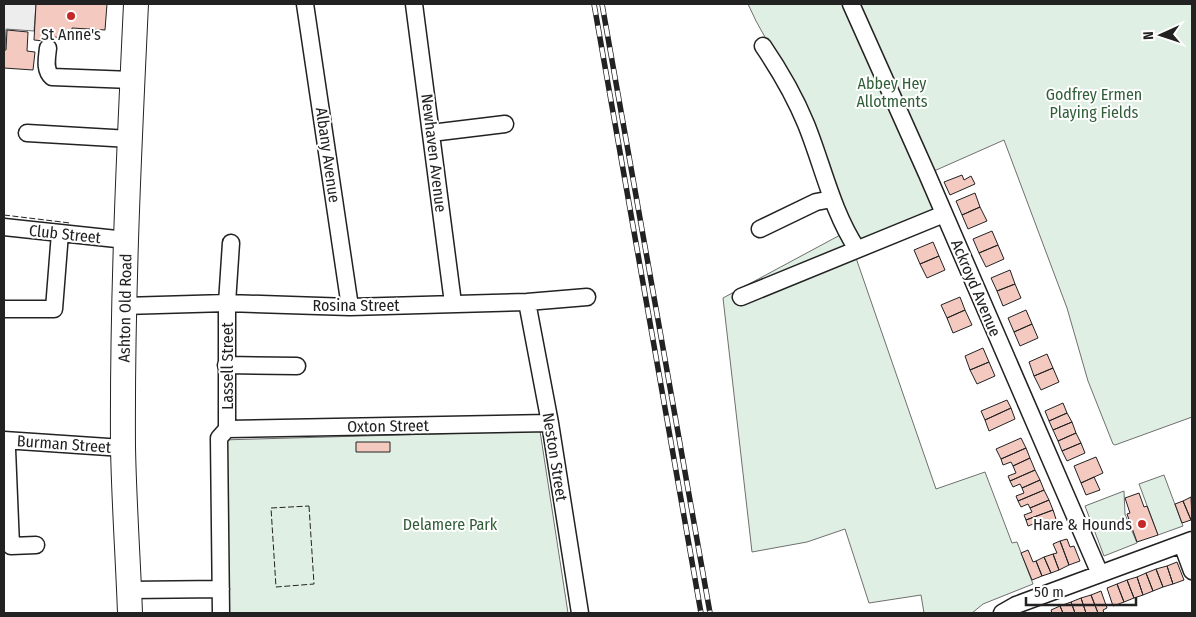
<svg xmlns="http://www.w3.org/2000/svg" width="1196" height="617" font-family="'Fira Sans Condensed',sans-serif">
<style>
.green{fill:#e0efe3;stroke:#6f6f6f}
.parking{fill:#ededed;stroke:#6f6f6f}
.building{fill:#f3c9c0;stroke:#222}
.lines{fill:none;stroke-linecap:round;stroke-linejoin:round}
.minor-casing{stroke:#222;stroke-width:19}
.highway-casing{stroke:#222;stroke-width:26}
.minor{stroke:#fff;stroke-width:16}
.highway{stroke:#fff;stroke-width:24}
.rail-casing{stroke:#222;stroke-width:5.5}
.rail{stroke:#fff;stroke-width:4;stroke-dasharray:11;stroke-linecap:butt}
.fence{stroke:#222;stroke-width:1;stroke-dasharray:6 2.5;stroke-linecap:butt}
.poi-dot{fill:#c62828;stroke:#fff;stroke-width:2}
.labels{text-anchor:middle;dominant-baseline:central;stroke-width:4;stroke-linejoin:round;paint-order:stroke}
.poi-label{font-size:16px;fill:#222;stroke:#fff}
.park-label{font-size:16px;fill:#2f5e38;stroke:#fff}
.street-label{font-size:16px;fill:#222;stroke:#fff}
</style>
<rect width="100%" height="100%" fill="#fff"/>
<!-- green -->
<path class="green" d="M 748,4 L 1192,4 L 1192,417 L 1115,445 L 1113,444 L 1088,381 L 1067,308 L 1004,140 L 925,175 L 943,219 L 856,258 L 936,489 L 985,472 L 1012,543 L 1017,542 L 1033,584 L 983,604 L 972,613 L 924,613 L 921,595 L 869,603 L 845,529 L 807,542 L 752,552 L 723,298 L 842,234 L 789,80 L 756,21 Z
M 540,431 L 568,613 L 225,613 L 221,440 Z
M 1164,475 L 1183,526 L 1158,535 L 1139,484 Z
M 1124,491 L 1125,514 L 1137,543 L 1104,556 L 1085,506 Z"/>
<!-- parking -->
<path class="parking" d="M 4,4 L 36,4 L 34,31 L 6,29 L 5,49 Z"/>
<!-- building -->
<path class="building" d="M 36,4 L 107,4 L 105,30 L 72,28 L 72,39 L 54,37 L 53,42 L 34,40 Z
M 7,30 L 28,32 L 27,51 L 35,52 L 33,70 L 4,68 L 4,50 L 6,50 Z
M 962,175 L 964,180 L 971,176 L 975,184 L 950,195 L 944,182 Z
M 975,193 L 980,207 L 962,215 L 956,201 Z
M 980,207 L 987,221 L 968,229 L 962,215 Z
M 992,231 L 998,245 L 979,253 L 973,239 Z
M 933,242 L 939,256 L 920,264 L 914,250 Z
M 998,245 L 1004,259 L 986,267 L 979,253 Z
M 939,256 L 945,270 L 927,278 L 920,264 Z
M 1010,270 L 1015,284 L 997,291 L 991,278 Z
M 1015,284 L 1021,298 L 1003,306 L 997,291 Z
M 960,297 L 965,310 L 947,318 L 941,305 Z
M 965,310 L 972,325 L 953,333 L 947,318 Z
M 1026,310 L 1032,324 L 1014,332 L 1008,318 Z
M 1032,324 L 1038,338 L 1020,346 L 1014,332 Z
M 983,348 L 989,362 L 970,370 L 965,356 Z
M 1047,354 L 1053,368 L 1034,376 L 1029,362 Z
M 989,362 L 995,376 L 977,384 L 970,370 Z
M 1053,368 L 1059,382 L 1041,390 L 1034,376 Z
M 1007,400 L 1011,408 L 985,420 L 981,411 Z
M 1063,403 L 1067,413 L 1049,421 L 1045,411 Z
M 1011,408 L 1015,419 L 989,431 L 985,420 Z
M 1067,413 L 1072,422 L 1053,430 L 1049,421 Z
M 1072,422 L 1076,433 L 1058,441 L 1053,430 Z
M 1076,433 L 1081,443 L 1062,451 L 1058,441 Z
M 1021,438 L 1026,448 L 1001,459 L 996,449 Z
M 356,442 L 390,442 L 390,452 L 356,452 Z
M 1081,443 L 1085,453 L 1067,461 L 1062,451 Z
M 1026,448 L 1030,458 L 1013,466 L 1011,462 L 1003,465 L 1001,459 Z
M 1096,457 L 1103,473 L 1081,483 L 1074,466 Z
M 1030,458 L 1035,470 L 1010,481 L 1008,476 L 1016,473 L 1013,466 Z
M 1035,470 L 1040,480 L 1022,488 L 1020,484 L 1013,487 L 1010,481 Z
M 1094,477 L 1100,490 L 1086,495 L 1081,483 Z
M 1040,480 L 1044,490 L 1018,501 L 1016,496 L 1024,493 L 1022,488 Z
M 1044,490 L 1049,500 L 1030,508 L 1028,504 L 1021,507 L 1018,501 Z
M 1139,493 L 1144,507 L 1147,506 L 1158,535 L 1137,542 L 1127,514 L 1130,513 L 1125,498 Z
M 1191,497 L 1192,519 L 1191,520 L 1183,501 Z
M 1049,500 L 1053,510 L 1026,520 L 1024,515 L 1032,512 L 1030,508 Z
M 1183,501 L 1191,520 L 1182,523 L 1175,504 Z
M 1053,510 L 1056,519 L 1038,526 L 1036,523 L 1028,526 L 1026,520 Z
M 1067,539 L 1070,547 L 1074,546 L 1080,561 L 1069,565 L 1060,541 Z
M 1060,541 L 1069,565 L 1059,570 L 1053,554 L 1057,553 L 1053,544 Z
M 1028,550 L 1033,562 L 1036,561 L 1042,576 L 1032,580 L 1021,553 Z
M 1053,554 L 1059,570 L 1051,573 L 1044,557 Z
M 1044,557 L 1051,573 L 1042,576 L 1036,561 Z
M 1177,562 L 1184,580 L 1173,584 L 1167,566 Z
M 1167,566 L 1173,584 L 1163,587 L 1156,569 Z
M 1156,569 L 1163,587 L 1153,591 L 1146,573 Z
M 1146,573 L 1153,591 L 1143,595 L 1137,577 Z
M 1137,577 L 1143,595 L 1134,598 L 1127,580 Z
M 1127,580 L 1134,598 L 1124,602 L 1117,584 Z
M 1117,584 L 1124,602 L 1113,606 L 1107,588 Z
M 1101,591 L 1107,608 L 1103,610 L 1104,613 L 1098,613 L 1091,595 Z
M 1091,595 L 1098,613 L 1086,613 L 1081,598 Z
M 1081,598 L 1086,613 L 1075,613 L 1071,602 Z
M 1071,602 L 1075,613 L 1063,613 L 1060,606 Z
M 1060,606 L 1063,613 L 1052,613 L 1051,610 Z"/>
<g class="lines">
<!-- minor casing -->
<g class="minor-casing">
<path id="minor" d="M 305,4 L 350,307
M 414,4 L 453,303
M 851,4 L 927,174 L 1100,574
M 763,46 C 780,71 795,97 806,124 C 823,166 832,211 857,249
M 48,48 C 47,58 44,70 52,77 L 132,80
M 27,133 L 130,139
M 431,133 L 505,124
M 4,227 L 126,240
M 760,229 L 816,202 L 832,199
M 741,297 L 944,214
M 527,302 L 550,423 L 580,613
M 124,306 L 227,303 L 350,307 L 527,302 L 587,297
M 4,309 L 54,309 L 60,233
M 226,365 L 297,366
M 227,429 L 550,423
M 227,429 L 227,303 L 231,243
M 4,440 L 7,449 L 11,546 L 36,545
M 4,440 L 123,448
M 1182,544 L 1192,571
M 129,590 L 221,589
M 221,613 L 219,438 L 227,429
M 1002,613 L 1016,605 L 1192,540"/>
</g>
<!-- highway casing -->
<g class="highway-casing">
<path id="highway" d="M 130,613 C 128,558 124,502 123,447 C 122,299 129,151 136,4"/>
</g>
<!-- minor -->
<use href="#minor" class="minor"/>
<!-- highway -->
<use href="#highway" class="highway"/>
<!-- rail casing -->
<g class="rail-casing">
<path id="rail" d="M 594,4 L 701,613
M 602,4 L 710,613"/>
</g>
<!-- rail -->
<use href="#rail" class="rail"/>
<!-- fence -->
<path class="fence" d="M 4,215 L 70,223
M 309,506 L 314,584 L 276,587 L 271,508 Z"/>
</g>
<!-- markers -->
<g class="poi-dot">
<circle cx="71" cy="16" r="5"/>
<circle cx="1142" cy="524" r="5"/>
</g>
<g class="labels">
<!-- poi labels -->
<g class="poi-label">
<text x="71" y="34">St Anne's</text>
<text x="1132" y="524" text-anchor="end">Hare &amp; Hounds</text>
</g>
<!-- park labels -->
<g class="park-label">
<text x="892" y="83">Abbey Hey<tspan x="892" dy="18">Allotments</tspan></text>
<text x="1094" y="94">Godfrey Ermen<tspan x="1094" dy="18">Playing Fields</tspan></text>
<text x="450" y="524">Delamere Park</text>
</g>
<!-- street labels -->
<g class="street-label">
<text transform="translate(434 153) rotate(83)">Newhaven Avenue</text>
<text transform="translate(328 155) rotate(82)">Albany Avenue</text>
<text transform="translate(65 234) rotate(6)">Club Street</text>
<text transform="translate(976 288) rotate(67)">Ackroyd Avenue</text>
<text x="356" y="305">Rosina Street</text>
<text transform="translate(125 308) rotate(-89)">Ashton Old Road</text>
<text transform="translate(227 366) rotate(-90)">Lassell Street</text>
<text transform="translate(388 426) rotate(-1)">Oxton Street</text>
<text transform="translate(64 444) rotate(4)">Burman Street</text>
<text transform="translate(555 457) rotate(81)">Neston Street</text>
</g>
</g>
<!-- border -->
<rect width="1196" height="617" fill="none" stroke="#222222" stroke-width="10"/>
<!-- north arrow -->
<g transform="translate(1161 35) rotate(267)" stroke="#ffffff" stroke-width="4" paint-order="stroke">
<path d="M0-4L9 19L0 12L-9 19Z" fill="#222222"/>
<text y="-8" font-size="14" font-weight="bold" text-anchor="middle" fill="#222222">N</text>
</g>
<!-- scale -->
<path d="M1026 597v8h110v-8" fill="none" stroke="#222222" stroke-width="2.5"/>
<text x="1034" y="597" font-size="15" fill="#222222" stroke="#ffffff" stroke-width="4" paint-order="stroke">50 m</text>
</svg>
